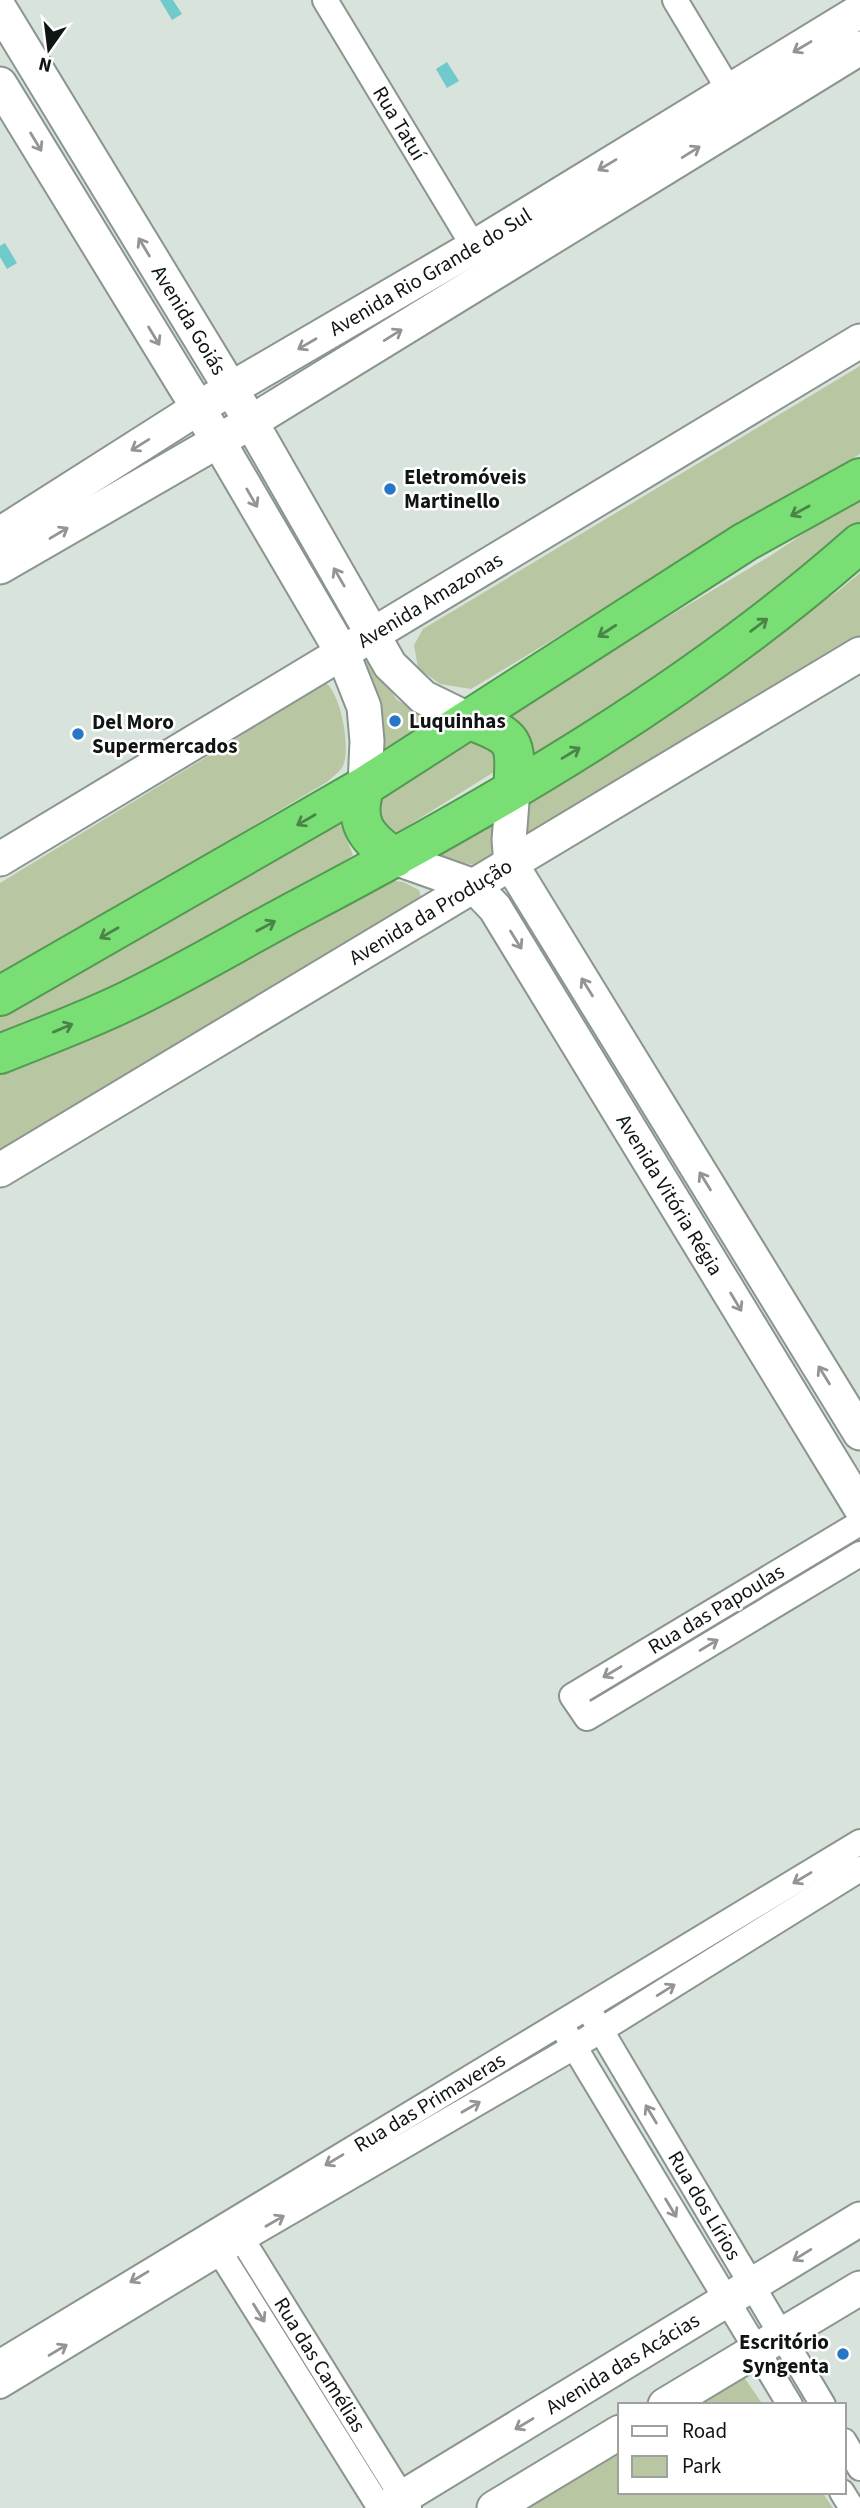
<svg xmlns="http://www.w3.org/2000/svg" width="860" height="2508" font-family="'Source Sans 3',sans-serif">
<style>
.green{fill:#b8c6a1}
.water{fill:#70c9cb}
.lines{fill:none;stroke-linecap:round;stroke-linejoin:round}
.street-casing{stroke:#8b958f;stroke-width:28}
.secondary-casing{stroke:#8b958f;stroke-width:37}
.highway-casing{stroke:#549852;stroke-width:42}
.street{stroke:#fff;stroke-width:24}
.secondary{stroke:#fff;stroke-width:33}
.highway{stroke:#79df75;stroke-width:38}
.oneway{stroke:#939594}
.oneway2{stroke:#4a8448}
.poi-dot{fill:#2877c6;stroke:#fff;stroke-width:2.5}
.labels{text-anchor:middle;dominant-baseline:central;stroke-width:5;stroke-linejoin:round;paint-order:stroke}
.street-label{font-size:21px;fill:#101412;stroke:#fff}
.poi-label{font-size:21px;font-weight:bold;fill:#101412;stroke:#fff;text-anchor:start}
</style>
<rect width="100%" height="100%" fill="#d8e3dc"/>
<!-- green -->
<path class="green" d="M 860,366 L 860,454 L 471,689 L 440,684 L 418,668 L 414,645 L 423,629 Z
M 860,496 L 860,533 L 526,768 L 496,720 L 770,556 Z
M 860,573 L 860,638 L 530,842 L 523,833 L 526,793 L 837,592 Z
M 367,654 L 397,700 L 433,720 L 380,751 L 353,662 Z
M 323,681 C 341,690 351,748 343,766 C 340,772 331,778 327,782 L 0,977 L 0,883 L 241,736 Z
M 470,729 L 492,736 L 505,765 L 390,837 L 381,834 L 372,795 Z
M 507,803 L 494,856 L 479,866 L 419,854 Z
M 339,820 L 353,855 L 286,902 L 0,1042 L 0,1014 Z
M 382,879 L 403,882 L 419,890 L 421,897 L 0,1153 L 0,1064 Z
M 744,2377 L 763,2405 L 698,2405 Z
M 620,2452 L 620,2492 L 822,2492 L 833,2508 L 527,2508 Z"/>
<!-- water -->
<path class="water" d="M 160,0 L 173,0 L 182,14 L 172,20 Z
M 447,62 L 459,81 L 447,88 L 436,69 Z
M 5,243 L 17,263 L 7,269 L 0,257 L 0,246 Z"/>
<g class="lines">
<!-- street casing -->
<g class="street-casing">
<g id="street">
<path id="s1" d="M 325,0 L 474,247"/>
<path d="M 675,0 L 738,105"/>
<path d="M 860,1523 L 572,1696 L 587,1718 L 860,1554"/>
<path id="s2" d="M 593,2017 L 823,2405"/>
<path d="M 566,2033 L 790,2405"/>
<path id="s3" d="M 235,2228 L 409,2508"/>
<path d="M 211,2238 L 380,2508"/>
<path id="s4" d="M 0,2362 L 860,1842"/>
<path d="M 0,2386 L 221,2252 L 574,2047 L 860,1869"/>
<path d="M 844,2441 L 860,2468"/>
<path d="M 842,2492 L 852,2508"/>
</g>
</g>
<!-- secondary casing -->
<g class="secondary-casing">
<g id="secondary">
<path id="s5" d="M 0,9 L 251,422 L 390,665 L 423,697 L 470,720"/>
<path d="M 0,84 L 217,439 L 343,654 L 364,707 L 367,741 L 365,786"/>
<path id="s6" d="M 0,534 L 198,408 L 474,247 L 860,11"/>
<path d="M 0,567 L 251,422 L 860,48"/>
<path d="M 513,789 L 509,840 L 511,864 L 860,1433"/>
<path id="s7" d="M 395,858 L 474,886 L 495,908 L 860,1507"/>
<path id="s8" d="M 0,859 L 860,341"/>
<path id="s9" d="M 0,1170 L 860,654"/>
<path d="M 665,2405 L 860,2288"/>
<path id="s10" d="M 385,2508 L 860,2219"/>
<path d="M 494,2508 L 620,2432"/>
</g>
</g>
<!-- highway casing -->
<g class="highway-casing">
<path id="highway" d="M 470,720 C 515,737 517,740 513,789
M 365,786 C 353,822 365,837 395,858
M 0,996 L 365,786 L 745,542 L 860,478
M 0,1054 C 42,1037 86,1021 127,1001 C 187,972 245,937 304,906 C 499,803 694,690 860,543"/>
</g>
<!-- street -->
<use href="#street" class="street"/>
<!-- secondary -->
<use href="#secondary" class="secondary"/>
<!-- highway -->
<use href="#highway" class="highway"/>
</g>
<!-- one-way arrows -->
<defs><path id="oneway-shaft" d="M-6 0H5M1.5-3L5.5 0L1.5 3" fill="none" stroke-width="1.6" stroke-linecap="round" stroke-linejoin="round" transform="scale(1.75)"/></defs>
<g class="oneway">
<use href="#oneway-shaft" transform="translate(802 47) rotate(149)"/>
<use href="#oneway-shaft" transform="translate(36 142) rotate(59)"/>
<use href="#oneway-shaft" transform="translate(691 152) rotate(-32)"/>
<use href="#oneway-shaft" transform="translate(607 165) rotate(149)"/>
<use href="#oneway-shaft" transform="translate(144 247) rotate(-121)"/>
<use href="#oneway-shaft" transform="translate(393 335) rotate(-32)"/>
<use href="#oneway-shaft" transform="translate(154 336) rotate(59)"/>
<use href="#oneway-shaft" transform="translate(307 344) rotate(150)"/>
<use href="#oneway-shaft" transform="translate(140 445) rotate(148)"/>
<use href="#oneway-shaft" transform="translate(252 498) rotate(60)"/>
<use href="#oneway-shaft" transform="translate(59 533) rotate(-31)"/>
<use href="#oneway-shaft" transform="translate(339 577) rotate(-120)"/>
<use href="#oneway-shaft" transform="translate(516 940) rotate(58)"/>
<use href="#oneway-shaft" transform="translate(587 987) rotate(-122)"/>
<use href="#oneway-shaft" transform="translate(705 1181) rotate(-122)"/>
<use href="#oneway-shaft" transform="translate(736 1302) rotate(59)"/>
<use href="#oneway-shaft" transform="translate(824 1375) rotate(-122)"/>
<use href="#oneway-shaft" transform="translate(709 1645) rotate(-31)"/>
<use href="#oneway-shaft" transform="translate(612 1672) rotate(149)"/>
<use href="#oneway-shaft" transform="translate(802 1878) rotate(149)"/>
<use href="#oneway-shaft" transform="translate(666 1990) rotate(-32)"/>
<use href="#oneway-shaft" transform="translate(471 2107) rotate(-30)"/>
<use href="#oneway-shaft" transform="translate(651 2114) rotate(-121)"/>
<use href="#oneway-shaft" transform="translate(334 2160) rotate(149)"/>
<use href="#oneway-shaft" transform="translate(671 2208) rotate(59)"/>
<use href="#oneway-shaft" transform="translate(275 2221) rotate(-30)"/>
<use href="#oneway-shaft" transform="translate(802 2255) rotate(148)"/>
<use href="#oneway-shaft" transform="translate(139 2277) rotate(149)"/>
<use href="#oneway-shaft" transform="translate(259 2313) rotate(58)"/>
<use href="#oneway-shaft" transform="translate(58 2350) rotate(-31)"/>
<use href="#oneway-shaft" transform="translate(524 2424) rotate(149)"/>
</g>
<g class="oneway2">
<use href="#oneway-shaft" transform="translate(800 511) rotate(151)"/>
<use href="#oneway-shaft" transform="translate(759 625) rotate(-37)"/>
<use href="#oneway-shaft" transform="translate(607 631) rotate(147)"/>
<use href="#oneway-shaft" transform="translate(571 753) rotate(-31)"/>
<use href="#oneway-shaft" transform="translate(306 820) rotate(150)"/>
<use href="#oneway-shaft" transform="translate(266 926) rotate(-28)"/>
<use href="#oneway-shaft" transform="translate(109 933) rotate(150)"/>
<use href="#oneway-shaft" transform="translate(63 1028) rotate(-23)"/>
</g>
<!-- markers -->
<g class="poi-dot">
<circle cx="390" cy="489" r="7"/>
<circle cx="395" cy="721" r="7"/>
<circle cx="78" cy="734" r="7"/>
<circle cx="843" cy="2354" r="7"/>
</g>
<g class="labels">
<!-- street labels -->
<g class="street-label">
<text stroke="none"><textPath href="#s1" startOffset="144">Rua Tatuí</textPath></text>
<text stroke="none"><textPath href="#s6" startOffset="504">Avenida Rio Grande do Sul</textPath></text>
<text stroke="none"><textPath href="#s5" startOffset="364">Avenida Goiás</textPath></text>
<text stroke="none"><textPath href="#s8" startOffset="502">Avenida Amazonas</textPath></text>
<text stroke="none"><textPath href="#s9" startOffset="502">Avenida da Produção</textPath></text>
<text stroke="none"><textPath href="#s7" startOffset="450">Avenida Vitória Régia</textPath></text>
<text transform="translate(716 1609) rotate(-31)">Rua das Papoulas</text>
<text stroke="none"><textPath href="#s4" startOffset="502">Rua das Primaveras</textPath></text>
<text stroke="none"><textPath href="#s2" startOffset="219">Rua dos Lírios</textPath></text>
<text stroke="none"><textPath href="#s10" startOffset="278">Avenida das Acácias</textPath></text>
<text stroke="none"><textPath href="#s3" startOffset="161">Rua das Camélias</textPath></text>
</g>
<!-- poi labels -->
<g class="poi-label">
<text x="404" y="477">Eletromóveis<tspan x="404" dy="24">Martinello</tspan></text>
<text x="409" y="721">Luquinhas</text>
<text x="92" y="722">Del Moro<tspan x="92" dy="24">Supermercados</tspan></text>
<text x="829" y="2342" text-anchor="end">Escritório<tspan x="829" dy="24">Syngenta</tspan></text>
</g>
</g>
<!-- legend -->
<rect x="618" y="2403" width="228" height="91" fill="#ffffff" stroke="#9fa1a0" stroke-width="2"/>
<rect x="632" y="2426" width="35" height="10" fill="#ffffff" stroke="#9fa1a0" stroke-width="2"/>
<text x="682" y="2438" font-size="21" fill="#101412">Road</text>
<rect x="632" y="2456" width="35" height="21" fill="#b8c6a1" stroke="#9fa1a0" stroke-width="2"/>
<text x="682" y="2473" font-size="21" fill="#101412">Park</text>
<!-- north arrow -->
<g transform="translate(49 49) rotate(194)" stroke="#ffffff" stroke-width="5" paint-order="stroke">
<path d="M0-5L12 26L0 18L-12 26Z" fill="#101412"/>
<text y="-10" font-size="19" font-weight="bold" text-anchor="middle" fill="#101412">N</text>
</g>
</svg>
